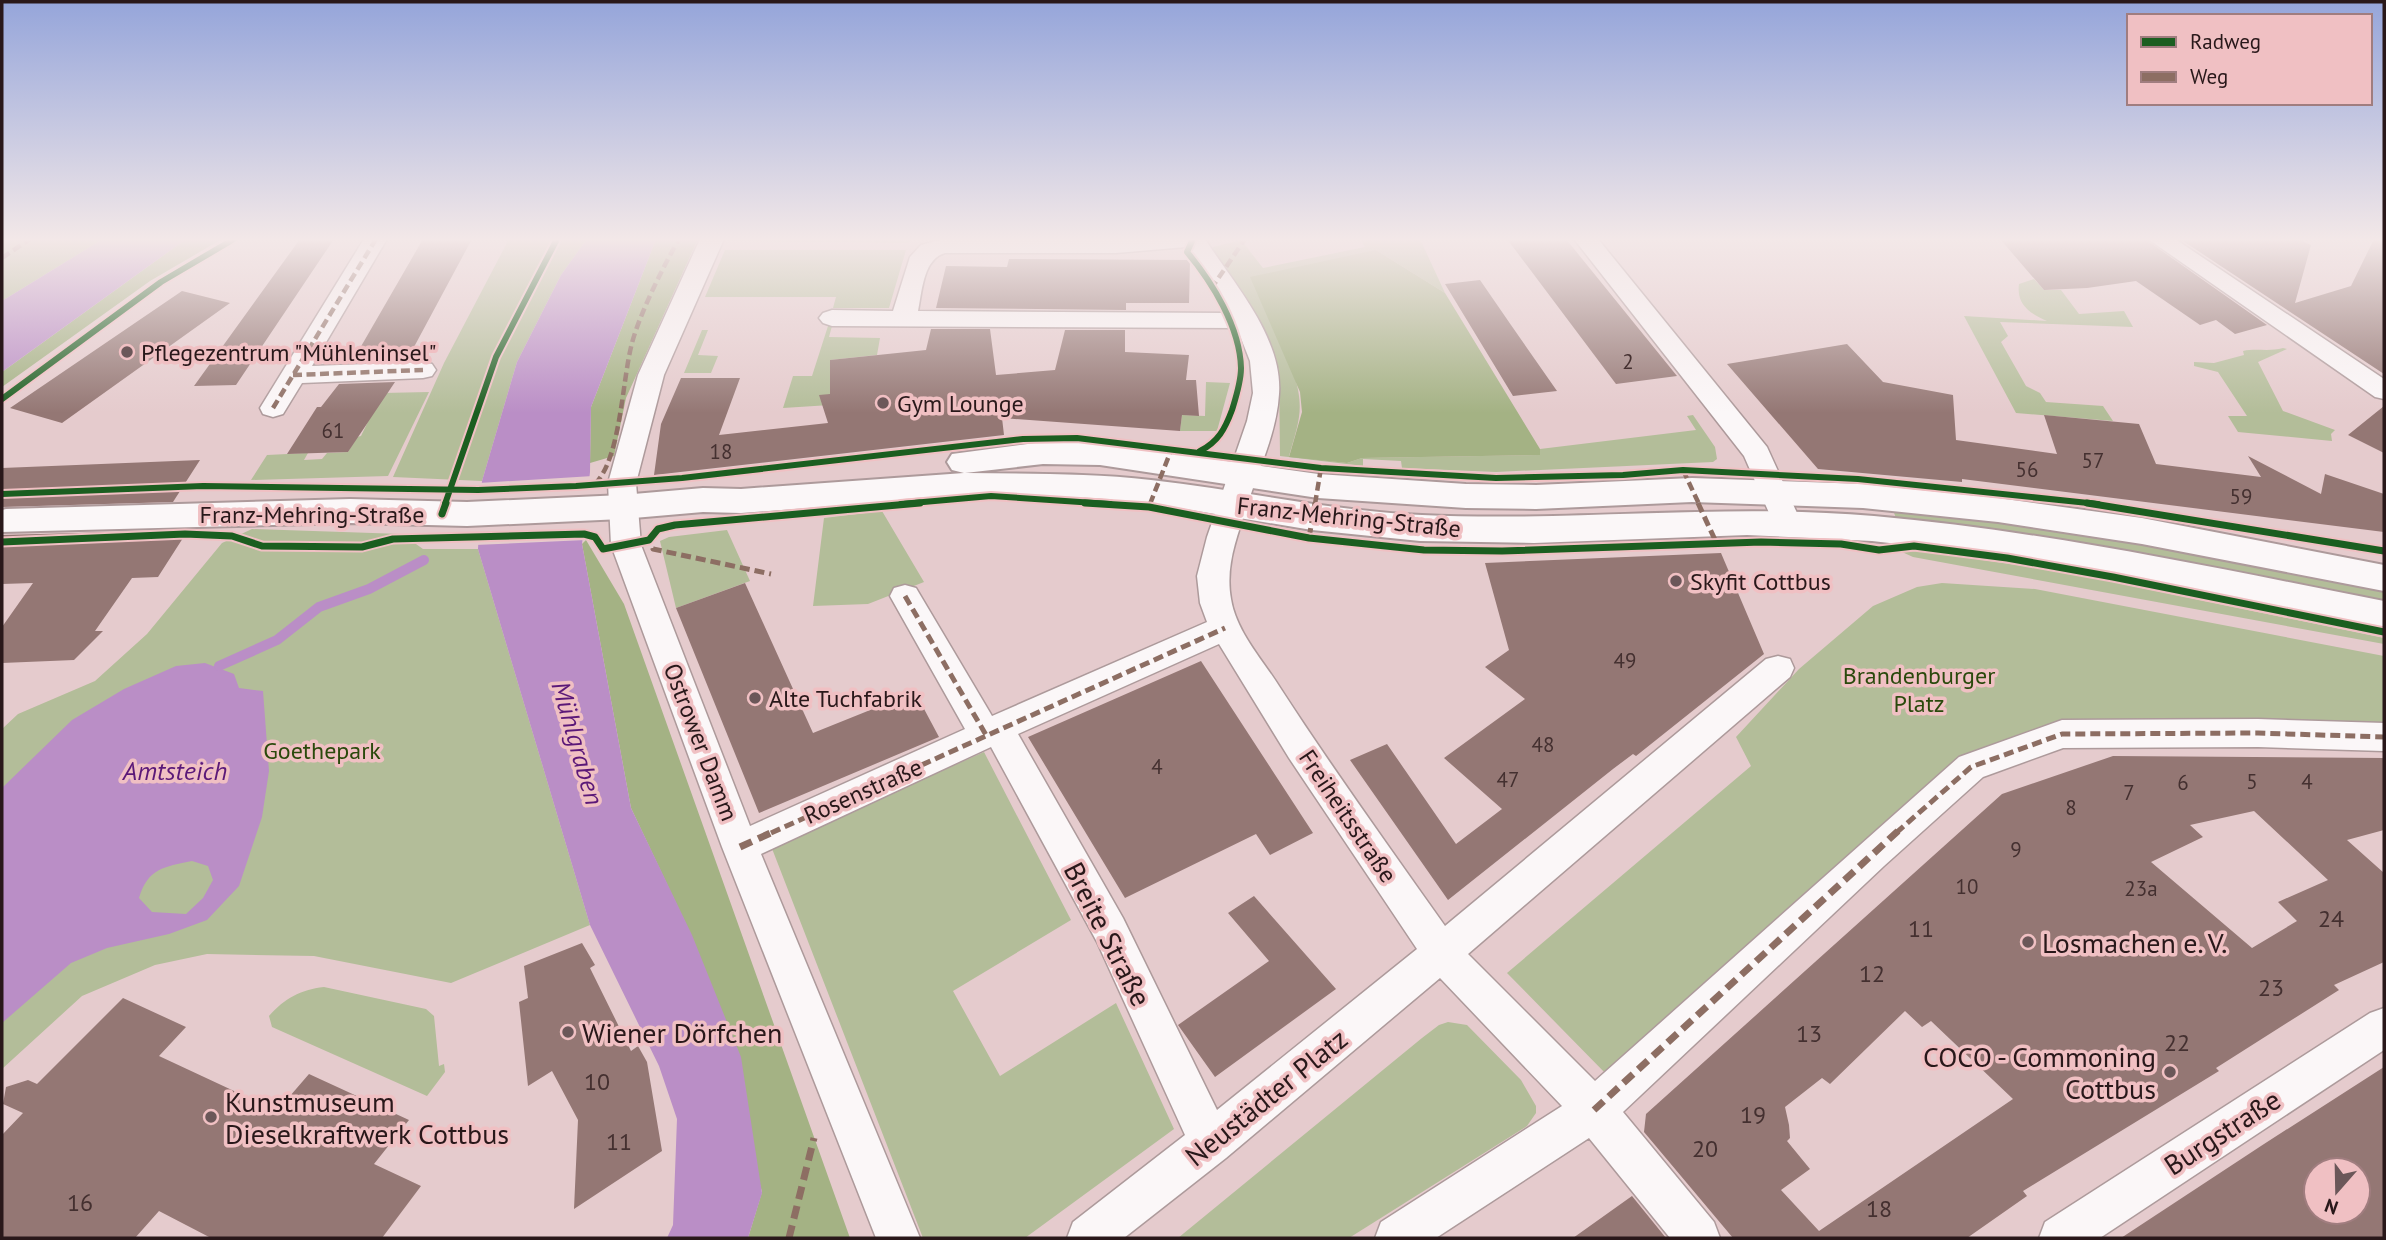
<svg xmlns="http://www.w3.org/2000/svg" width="2386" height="1240" font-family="'PT Sans',sans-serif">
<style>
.green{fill:#b3bd99}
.forest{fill:#a4b284}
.water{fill:#ba8ec6;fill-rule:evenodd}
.pier{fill:#e5cbcd}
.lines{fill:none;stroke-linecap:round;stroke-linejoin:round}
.stream{stroke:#ba8ec6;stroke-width:10}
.building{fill:#947774;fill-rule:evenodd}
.street-casing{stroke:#ad9a9b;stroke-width:3}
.secondary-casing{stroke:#ad9a9b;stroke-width:4}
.street{fill:#fbf7f8;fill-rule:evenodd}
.secondary{fill:#fbf7f8;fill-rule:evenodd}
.quiet-far2{stroke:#8d6e63;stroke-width:4.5;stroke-dasharray:9 4.5;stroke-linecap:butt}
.quiet-far1{stroke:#8d6e63;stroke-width:5;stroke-dasharray:10 5;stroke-linecap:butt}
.quiet{stroke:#8d6e63;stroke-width:7;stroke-dasharray:13 7;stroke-linecap:butt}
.cycleway-far1-casing{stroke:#f0c0c3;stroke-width:10}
.cycleway-casing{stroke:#f0c0c3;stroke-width:11}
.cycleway-far1{stroke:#1b5e20;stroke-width:6}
.cycleway{stroke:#1b5e20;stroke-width:7}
.poi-dot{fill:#6b5759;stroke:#f0c0c3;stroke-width:2.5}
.labels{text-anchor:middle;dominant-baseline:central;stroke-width:7;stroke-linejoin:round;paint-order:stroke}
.number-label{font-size:21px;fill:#443030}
.poi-label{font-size:24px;fill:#29181a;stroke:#f0c0c3;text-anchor:start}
.street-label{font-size:24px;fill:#29181a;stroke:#f0c0c3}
.park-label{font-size:24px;fill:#2a490c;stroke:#f0c0c3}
.near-number-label{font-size:24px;fill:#443030}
.water-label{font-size:26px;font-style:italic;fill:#5b1878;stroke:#f0c0c3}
.near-street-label{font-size:28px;fill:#29181a;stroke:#f0c0c3}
.near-poi-label{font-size:28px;fill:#29181a;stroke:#f0c0c3;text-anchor:start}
</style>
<rect width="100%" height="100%" fill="#e5cbcd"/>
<!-- green -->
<path class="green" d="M 2,239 L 103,239 L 2,301 Z
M 509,239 L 587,239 L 561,275 L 517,362 L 482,481 L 393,477 L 444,363 Z
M 729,239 L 1063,239 L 913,240 L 907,243 L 728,241 Z
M 1360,239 L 1420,239 L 1445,293 L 1376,250 L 1292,368 C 1305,407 1300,418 1289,456 L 1347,463 L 1362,458 L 1539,455 L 1540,449 L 1696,430 L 1687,416 L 1693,415 L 1715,447 L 1717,459 L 1713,462 L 1496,472 L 1402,468 L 1401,461 L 1363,459 L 1363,466 L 1280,456 L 1279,370 L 1243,294 L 1212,251 L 1213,247 L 1241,240 L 1263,268 L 1365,247 Z
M 725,250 L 906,250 L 889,308 L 833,308 L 836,297 L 705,297 Z
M 2034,279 L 2044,290 L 2061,290 L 2079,314 L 2124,311 L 2133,327 L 2000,322 L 2008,336 L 2001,342 L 2026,386 L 2040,393 L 2046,402 L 2103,406 L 2113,421 L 2016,413 L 1964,316 L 2047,321 C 2031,314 2016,305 2019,284 Z
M 828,326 L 832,326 L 829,337 L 880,338 L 877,355 L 830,360 L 830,405 L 783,408 L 793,376 L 812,376 Z
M 702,330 L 708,330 L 698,355 L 718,356 L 711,373 L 684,373 Z
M 2283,348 L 2287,349 L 2258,362 L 2283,411 L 2335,430 L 2331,434 L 2332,441 L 2238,432 L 2228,416 L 2247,416 L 2218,372 L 2194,366 L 2194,362 L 2214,363 L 2244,355 L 2243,351 C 2256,348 2269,352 2283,348 Z
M 1206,382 L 1230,383 L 1217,431 L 1180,431 L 1182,415 L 1205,416 Z
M 429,392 L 388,476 L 251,480 L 267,455 L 308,453 L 304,460 L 322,459 L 327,453 L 348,452 L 357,437 L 361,436 L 382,393 Z
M 1893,510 L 2070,529 L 2384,587 L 2384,601 L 2173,559 L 1897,521 Z
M 882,511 L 924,582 L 868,604 L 813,606 L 824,518 Z
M 252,529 L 402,534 L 423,549 L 478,549 L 590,925 L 451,983 L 314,956 L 207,954 L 155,965 L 82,996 L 2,1069 L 2,729 L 18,714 L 95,681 L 147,634 L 222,543 Z
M 727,530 L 750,581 L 676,608 L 660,541 L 669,537 Z
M 1921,551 L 2064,572 L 2384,638 L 2384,644 L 1913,557 L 1902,552 Z
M 1942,583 L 2035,589 L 2384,656 L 2384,727 L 2057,731 L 1984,755 L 1610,1078 L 1507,973 L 1751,766 L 1736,737 L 1799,669 L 1873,606 L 1917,587 Z
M 984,752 L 1071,920 L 953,991 L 1000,1076 L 1116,1003 L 1174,1129 L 1025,1238 L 923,1238 L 771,846 Z
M 324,987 L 426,1009 L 434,1016 L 439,1066 L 444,1064 L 445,1072 L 427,1096 L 272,1027 L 269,1016 C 285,998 300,990 324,987 Z
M 1448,1022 L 1467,1025 L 1521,1080 L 1536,1106 L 1536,1113 L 1527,1126 L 1349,1238 L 1178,1238 L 1422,1038 L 1439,1025 Z"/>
<!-- forest -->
<path class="forest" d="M 186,239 L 222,239 L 150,281 L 2,387 L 2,372 Z
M 656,239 L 698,239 L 626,398 L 614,456 L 590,463 L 591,407 Z
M 1376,250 L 1445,293 L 1540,449 L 1540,455 L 1362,458 L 1347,463 L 1289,457 L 1302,412 L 1300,392 L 1250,277 Z
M 586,540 L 624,604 L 850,1238 L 748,1238 L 762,1192 L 691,935 L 631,808 L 582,544 Z"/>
<!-- water -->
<path class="water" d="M 103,239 L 186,239 L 2,372 L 2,301 Z
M 587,239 L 656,239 L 591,407 L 590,472 L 582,544 L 631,808 L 692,935 L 741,1057 L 762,1193 L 748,1238 L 667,1238 L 673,1225 L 677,1119 L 659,1066 L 590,925 L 478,549 L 482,481 L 517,362 L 561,275 Z
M 205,663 L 234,674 L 239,688 L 263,691 L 269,771 L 262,817 L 239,886 L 207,920 L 169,934 L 107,948 L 71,963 L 2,1023 L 2,788 L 72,720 L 124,689 L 176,666 ZM 192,861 L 208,866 L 213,880 L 203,898 L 186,914 L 152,912 L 139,898 C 148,868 164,867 192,861 Z"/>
<!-- pier -->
<path class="pier" d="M 593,476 L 586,540 L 475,545 L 479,483 Z"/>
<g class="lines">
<!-- stream -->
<path class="stream" d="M 219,666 L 277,640 L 319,607 L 369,589 L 424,560"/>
</g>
<!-- building -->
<path class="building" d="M 300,239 L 334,239 L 236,385 L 194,386 Z
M 423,239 L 472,239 L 407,360 L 352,362 Z
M 1507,239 L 1566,239 L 1677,376 L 1616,384 Z
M 2000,239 L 2145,239 L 2267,325 L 2235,334 L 2216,320 L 2200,325 L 2136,281 L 2087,288 L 2044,290 Z
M 2180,239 L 2298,239 L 2311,245 L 2295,303 L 2351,286 L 2374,239 L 2384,239 L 2384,374 Z
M 1009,259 L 1190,260 L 1189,303 L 1126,303 L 1126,310 L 936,308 L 946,266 L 1007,267 Z
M 1480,280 L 1511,325 L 1557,391 L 1513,396 L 1445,284 Z
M 182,291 L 230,303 L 62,423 L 10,408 Z
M 931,329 L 990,329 L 996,375 L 1055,370 L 1065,330 L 1125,330 L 1125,352 L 1189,355 L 1186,380 L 1196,380 L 1199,416 L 1182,415 L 1180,431 L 1002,418 L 1004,435 L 654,475 L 661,424 L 681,378 L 740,378 L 719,435 L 828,423 L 819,395 L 830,394 L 830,360 L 926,350 Z
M 1847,344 L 1883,382 L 1953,395 L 1956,440 L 2057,454 L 2044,415 L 2139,424 L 2156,464 L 2261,477 L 2248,456 L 2321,494 L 2325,474 L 2384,494 L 2384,532 L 1962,479 L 1962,482 L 1818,469 L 1727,364 Z
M 395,382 L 348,452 L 287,454 L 317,407 L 321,407 L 339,384 Z
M 2384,406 L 2384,453 L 2348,435 Z
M 200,460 L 173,502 L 2,507 L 2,468 Z
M 154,531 L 148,539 L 183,538 L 158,577 L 132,578 L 95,631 L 103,631 L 74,660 L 2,663 L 2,627 L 33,583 L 2,584 L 2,535 Z
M 1721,553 L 1764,654 L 1636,756 L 1633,754 L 1613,769 L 1448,900 L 1350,760 L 1387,744 L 1456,844 L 1502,809 L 1444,758 L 1525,699 L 1485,667 L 1509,650 L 1485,563 Z
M 745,583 L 813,733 L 915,692 L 939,737 L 759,813 L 676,608 Z
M 1201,661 L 1313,833 L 1270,855 L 1256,834 L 1125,898 L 1028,737 Z
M 2113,756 L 2384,758 L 2384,830 L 2347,840 L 2384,873 L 2384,962 L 2334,985 L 2339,990 L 2216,1068 L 2219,1071 L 2023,1191 L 2027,1196 L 1967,1238 L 1733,1238 L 1644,1132 L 1646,1114 L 2002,794 ZM 2254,811 L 2328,880 L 2278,902 L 2297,921 L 2252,948 L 2151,862 L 2203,837 L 2190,825 ZM 1905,1011 L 1922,1027 L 1931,1021 L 2013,1099 L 1819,1231 L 1781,1190 L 1810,1169 L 1787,1141 L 1790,1138 L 1789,1125 L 1785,1107 L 1822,1078 L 1830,1084 Z
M 1254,896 L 1336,989 L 1215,1077 L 1178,1025 L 1269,961 L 1228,913 Z
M 582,943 L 595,965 L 590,968 L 631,1051 L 638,1046 L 647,1062 L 662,1151 L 574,1209 L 578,1120 L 552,1071 L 528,1086 L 519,1002 L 528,998 L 524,966 Z
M 123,998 L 186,1027 L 159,1056 L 277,1111 L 309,1074 L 409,1120 L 374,1164 L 421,1186 L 382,1238 L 211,1238 L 159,1211 L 135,1238 L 2,1238 L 2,1135 L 23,1113 L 3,1104 L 6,1087 L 28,1080 L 37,1084 Z
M 2384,1067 L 2384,1238 L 2121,1238 L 2264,1144 ZM 2316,1170 L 2358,1170 L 2358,1212 L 2316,1212 Z
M 1632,1196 L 1666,1238 L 1573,1238 Z"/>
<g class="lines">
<!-- street casing -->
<g class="street-casing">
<path id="street" d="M 364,239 L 387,239 L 312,366 L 423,362 L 432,364 L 436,370 L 432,376 L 423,378 L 302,383 L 283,414 L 273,417 L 263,414 L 260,408 Z
M 700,239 L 724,239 L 664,375 L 636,483 L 641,545 L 750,826 L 965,729 L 890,596 L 894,588 L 905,585 L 916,588 L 992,716 L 1207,622 L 1200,603 L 1197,576 L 1207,537 L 1247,421 L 1253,393 L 1250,361 L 1237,328 L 832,326 L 823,323 L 819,318 L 823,313 L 832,310 L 893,311 L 910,257 L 921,245 L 943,239 L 1205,239 C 1234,284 1283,338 1279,394 C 1277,432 1258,471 1247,506 C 1237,537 1225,566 1231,599 C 1236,631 1262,659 1279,686 C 1332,768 1389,847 1445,926 L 1766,659 L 1778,656 L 1790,659 L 1794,668 L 1790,677 L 1468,954 L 1595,1081 L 1959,757 L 2062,720 L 2258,719 L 2384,723 L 2384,751 L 2258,747 L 2063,748 L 1983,777 L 1884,866 L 1623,1112 L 1714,1222 L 1720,1238 L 1670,1238 L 1589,1138 L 1436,1238 L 1375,1238 L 1381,1222 L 1562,1106 L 1440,978 L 1226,1158 L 1124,1238 L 1067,1238 L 1073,1222 L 1185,1135 L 1097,942 L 991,747 L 761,854 L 920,1238 L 876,1238 L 722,847 L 611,545 L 608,483 L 638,375 ZM 1186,247 L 1229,313 L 918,311 C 922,292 923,259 945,253 L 1116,253 ZM 1219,644 L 1289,758 L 1417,949 L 1217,1110 L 1123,918 L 1018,734 Z
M 1574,239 L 1598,239 L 1767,447 L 1802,524 L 1797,531 L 1787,534 L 1777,531 L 1744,456 Z
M 2148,239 L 2175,239 L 2384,379 L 2384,399 L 2375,397 Z
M 2384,1008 L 2384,1050 L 2100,1238 L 2039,1238 L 2045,1222 L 2370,1013 Z"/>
</g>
<!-- secondary casing -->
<g class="secondary-casing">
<path id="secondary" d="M 1043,442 L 1100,443 L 1318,474 L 1466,484 L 1536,485 L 1692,478 L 1863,484 L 1998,498 L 2142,518 L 2384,565 L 2384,591 L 2142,544 L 1998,522 L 1863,508 L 1692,502 L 1536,509 L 1466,508 L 1318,498 L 1100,465 L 1043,464 L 965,473 C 1027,474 1089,473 1151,480 C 1242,490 1330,511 1422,515 C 1573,522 1724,503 1874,516 C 2046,531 2215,568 2384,601 L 2384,629 L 2149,581 L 1959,551 L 1872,541 L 1747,535 L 1534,543 L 1420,541 L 1312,530 L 1155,504 L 1093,498 L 954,497 L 741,513 L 703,512 L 622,519 L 467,526 L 350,523 L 2,532 L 2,510 L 6,509 L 350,499 L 467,502 L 622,495 L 703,488 L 741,489 L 964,473 L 952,470 L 947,462 L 952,454 Z"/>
</g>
<!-- street -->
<use href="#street" class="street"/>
<!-- secondary -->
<use href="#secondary" class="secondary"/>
<!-- quiet-far2 -->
<path class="quiet-far2" d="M 2,258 L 30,239
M 1211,289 L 1245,239
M 293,375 L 423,370
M 273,408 L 376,239
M 1683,470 L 1699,504
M 595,484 C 621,458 622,380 632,343 C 640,313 663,267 679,239
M 1150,504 L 1172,448
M 1315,504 L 1321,468"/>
<!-- quiet-far1 -->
<path class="quiet-far1" d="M 1698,503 L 1716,542
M 1149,507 L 1151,503
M 653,535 L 649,540 L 653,549 L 771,574
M 1309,538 L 1315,503
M 905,596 L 986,735
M 771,833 L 1225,628
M 1896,833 L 1971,767 L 2062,734 L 2258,733 L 2384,737"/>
<!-- quiet -->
<path class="quiet" d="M 740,847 L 775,831
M 1594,1110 L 1898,831
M 789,1238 L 814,1138"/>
<!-- cycleway-far1 casing -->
<g class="cycleway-far1-casing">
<path id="cycleway-far1" d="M 1193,239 L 1187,252 C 1212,282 1240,327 1241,368 C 1241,382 1236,397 1232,410 C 1225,429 1218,442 1200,451
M 2,399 L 161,282 L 234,239
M 2,494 L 203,486 L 478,490 L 576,486 L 682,478 L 1023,439 L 1077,438 L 1321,468 L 1496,478 L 1623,475 L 1683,470 L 1858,479 L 2098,504
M 445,504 L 496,357 L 557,239
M 901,504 L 991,496 L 1110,504"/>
</g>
<!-- cycleway casing -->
<g class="cycleway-casing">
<path id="cycleway" d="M 1085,503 L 1149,507 L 1309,538 L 1424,550 L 1502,551 L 1761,542 L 1841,544 L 1879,550 L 1914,546 L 2007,558 L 2113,577 L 2384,632
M 2087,503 L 2384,551
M 442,514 L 446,503
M 2,542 L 185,534 L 232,536 L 262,546 L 362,547 L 393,539 L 584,534 L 595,537 L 603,549 L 649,540 L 658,529 L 675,525 L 920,503"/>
</g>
<!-- cycleway-far1 -->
<use href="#cycleway-far1" class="cycleway-far1"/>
<!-- cycleway -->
<use href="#cycleway" class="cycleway"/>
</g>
<!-- sky -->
<linearGradient id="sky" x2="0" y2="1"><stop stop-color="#95a5da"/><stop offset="0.58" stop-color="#f3e8e8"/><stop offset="1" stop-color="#f3e8e8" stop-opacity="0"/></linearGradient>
<rect width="2386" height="413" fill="url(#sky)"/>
<!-- markers -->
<g class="poi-dot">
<circle cx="127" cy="352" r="7"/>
<circle cx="883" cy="403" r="7"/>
<circle cx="1676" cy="581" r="7"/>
<circle cx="755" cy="698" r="7"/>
<circle cx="2028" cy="942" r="7"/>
<circle cx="568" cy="1032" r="7"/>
<circle cx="2170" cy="1072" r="7"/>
<circle cx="211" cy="1117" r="7"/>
</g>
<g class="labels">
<!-- number labels -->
<g class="number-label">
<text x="1628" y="361">2</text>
<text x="333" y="430">61</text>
<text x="721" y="451">18</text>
<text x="2093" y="460">57</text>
<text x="2027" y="469">56</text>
<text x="2241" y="496">59</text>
<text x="1625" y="660">49</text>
<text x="1543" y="744">48</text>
<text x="1157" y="766">4</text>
<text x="1508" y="779">47</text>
<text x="2252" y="781">5</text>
<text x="2307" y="781">4</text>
<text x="2183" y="782">6</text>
<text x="2129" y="792">7</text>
<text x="2071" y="807">8</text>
<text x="2016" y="849">9</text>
<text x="1967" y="886">10</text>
<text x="2141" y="888">23a</text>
</g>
<!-- poi labels -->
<g class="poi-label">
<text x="141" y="352">Pflegezentrum "Mühleninsel"</text>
<text x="897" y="403">Gym Lounge</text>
<text x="1690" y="581">Skyfit Cottbus</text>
<text x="769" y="698">Alte Tuchfabrik</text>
</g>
<!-- street labels -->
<g class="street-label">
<text x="312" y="514">Franz-Mehring-Straße</text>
<text transform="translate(1349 517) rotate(6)">Franz-Mehring-Straße</text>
<text transform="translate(701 742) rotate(69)">Ostrower Damm</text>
<text transform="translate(863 791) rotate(-24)">Rosenstraße</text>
<text transform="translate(1348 816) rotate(56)">Freiheitsstraße</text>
</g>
<!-- park labels -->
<g class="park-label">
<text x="1919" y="675">Brandenburger<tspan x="1919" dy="28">Platz</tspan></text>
<text x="322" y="750">Goethepark</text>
</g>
<!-- near-number labels -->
<g class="near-number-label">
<text x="2331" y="918">24</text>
<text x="1921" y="928">11</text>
<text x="1872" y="973">12</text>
<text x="2271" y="987">23</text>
<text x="1809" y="1033">13</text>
<text x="2177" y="1042">22</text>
<text x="597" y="1081">10</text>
<text x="1753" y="1114">19</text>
<text x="619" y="1141">11</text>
<text x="1705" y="1148">20</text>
<text x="80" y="1202">16</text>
<text x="1879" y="1208">18</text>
</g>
<!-- water labels -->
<g class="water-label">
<text transform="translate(578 743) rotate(74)">Mühlgraben</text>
<text x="175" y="770">Amtsteich</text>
</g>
<!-- near-street labels -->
<g class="near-street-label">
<text transform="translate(1108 934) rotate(63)">Breite Straße</text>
<text transform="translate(1266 1097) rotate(-39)">Neustädter Platz</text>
<text transform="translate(2222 1132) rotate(-33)">Burgstraße</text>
</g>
<!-- near-poi labels -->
<g class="near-poi-label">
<text x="2042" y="942">Losmachen e. V.</text>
<text x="582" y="1032">Wiener Dörfchen</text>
<text x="2156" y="1056" text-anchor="end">COCO - Commoning<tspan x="2156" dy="32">Cottbus</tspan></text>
<text x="225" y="1101">Kunstmuseum<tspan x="225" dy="32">Dieselkraftwerk Cottbus</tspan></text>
</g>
</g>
<!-- border -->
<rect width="2386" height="1240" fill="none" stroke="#29181a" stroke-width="7"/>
<!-- legend -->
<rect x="2127" y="14" width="245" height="91" fill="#f0c0c3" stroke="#a07d7f" stroke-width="2"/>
<rect x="2141" y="37" width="35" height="10" fill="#1b5e20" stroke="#a07d7f" stroke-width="2"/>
<text x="2190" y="49" font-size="21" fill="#29181a">Radweg</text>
<rect x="2141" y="72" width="35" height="10" fill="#8d6e63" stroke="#a07d7f" stroke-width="2"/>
<text x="2190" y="84" font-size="21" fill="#29181a">Weg</text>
<!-- north arrow -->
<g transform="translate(2337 1191) rotate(200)"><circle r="33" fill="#f0c0c3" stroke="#a07d7f" stroke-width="2"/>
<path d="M0-5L12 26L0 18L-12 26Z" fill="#6b5759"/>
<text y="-10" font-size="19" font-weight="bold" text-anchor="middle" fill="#29181a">N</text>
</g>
</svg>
